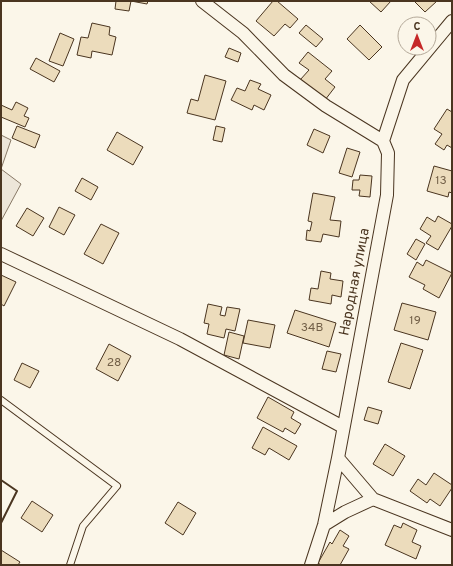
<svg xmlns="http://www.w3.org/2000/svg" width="453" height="566" font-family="Overpass,sans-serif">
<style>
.green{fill:#ede6d9;stroke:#887966}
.building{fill:#ecdcbc;stroke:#4a3520}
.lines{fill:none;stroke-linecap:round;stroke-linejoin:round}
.lane-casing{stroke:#4a3520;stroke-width:8}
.street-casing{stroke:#4a3520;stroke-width:14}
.lane{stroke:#fbf6e9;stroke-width:6}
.street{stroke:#fbf6e9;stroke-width:12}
.wall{stroke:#4a3520;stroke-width:2}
.labels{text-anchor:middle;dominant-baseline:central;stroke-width:3;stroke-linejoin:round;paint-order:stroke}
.number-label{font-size:12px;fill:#725f47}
.street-label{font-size:14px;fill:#4a3520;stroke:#fbf6e9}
</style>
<rect width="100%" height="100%" fill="#fbf6e9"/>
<!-- green -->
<path class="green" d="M 1,135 L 11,140 L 1,169 L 21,184 L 1,221 Z"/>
<!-- building -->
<path class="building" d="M 116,1 L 148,1 L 147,4 L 131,1 L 129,11 L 115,9 Z
M 273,1 L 277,1 L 298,19 L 290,28 L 285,24 L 274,36 L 256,21 Z
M 369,1 L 391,1 L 381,12 Z
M 414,1 L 437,1 L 425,12 Z
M 92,23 L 110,27 L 109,35 L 116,37 L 112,55 L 92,51 L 91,58 L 77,55 L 81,37 L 88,38 Z
M 306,25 L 323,39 L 316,47 L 299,33 Z
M 360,25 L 382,47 L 369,60 L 347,39 Z
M 60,33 L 74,39 L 63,66 L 49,61 Z
M 229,48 L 241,53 L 238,62 L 225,57 Z
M 308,52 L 332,71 L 325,79 L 335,87 L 325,100 L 300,80 L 309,70 L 299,63 Z
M 36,58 L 60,71 L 54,82 L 30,69 Z
M 205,75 L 226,81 L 215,120 L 187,113 L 191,99 L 198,101 Z
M 250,80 L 261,84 L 258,89 L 271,95 L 264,110 L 254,105 L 252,110 L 231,100 L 237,88 L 245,91 Z
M 16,102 L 28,108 L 24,116 L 29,118 L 25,127 L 1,117 L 1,105 L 12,110 Z
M 447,109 L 452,112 L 452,148 L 447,145 L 444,150 L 435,144 L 442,134 L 434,129 Z
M 17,126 L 40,135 L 35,148 L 12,138 Z
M 216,126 L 225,128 L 222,142 L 213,140 Z
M 314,129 L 330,136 L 323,153 L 307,145 Z
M 117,132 L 143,147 L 133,165 L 107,150 Z
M 347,148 L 360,152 L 352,177 L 339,173 Z
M 434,166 L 452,171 L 452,193 L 449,192 L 448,197 L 427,191 Z
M 360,175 L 372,176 L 370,197 L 359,196 L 360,190 L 352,190 L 353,180 L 359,180 Z
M 82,178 L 98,187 L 91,200 L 75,191 Z
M 313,193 L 335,197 L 330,220 L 341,221 L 339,237 L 323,234 L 321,242 L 306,240 L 307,230 L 310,231 L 312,222 L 308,221 Z
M 59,207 L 75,215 L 64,235 L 49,227 Z
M 27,208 L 44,218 L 33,236 L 16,226 Z
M 438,216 L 452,224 L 452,226 L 438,250 L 426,243 L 431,236 L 420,229 L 427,217 L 435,222 Z
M 101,224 L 119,233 L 103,264 L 84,254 Z
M 416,239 L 425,244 L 416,260 L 407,254 Z
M 426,260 L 452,273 L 439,298 L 423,289 L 425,285 L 409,277 L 417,262 L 423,266 Z
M 321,271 L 331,273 L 330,279 L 343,281 L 341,297 L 332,295 L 331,304 L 309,300 L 311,288 L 318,289 Z
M 1,275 L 16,282 L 4,306 L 1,304 Z
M 402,303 L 436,312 L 428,340 L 394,330 Z
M 208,304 L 222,307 L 220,315 L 225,316 L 227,307 L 240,309 L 235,331 L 226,329 L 224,338 L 207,334 L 209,324 L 204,323 Z
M 295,310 L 336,323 L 329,347 L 287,333 Z
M 248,320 L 275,325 L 270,348 L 243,343 Z
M 229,332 L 244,336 L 239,359 L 224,355 Z
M 401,343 L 423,350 L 410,389 L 388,382 Z
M 109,344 L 131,356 L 118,381 L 96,369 Z
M 327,351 L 341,354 L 336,372 L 322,369 Z
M 22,363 L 39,371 L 30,388 L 14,380 Z
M 268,397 L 294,412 L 291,418 L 301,424 L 295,434 L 285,428 L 283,432 L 257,418 Z
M 368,407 L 382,411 L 378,424 L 364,420 Z
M 263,427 L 297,446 L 289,460 L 269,448 L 265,455 L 252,448 Z
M 385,444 L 405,456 L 393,476 L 373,464 Z
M 434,473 L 452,485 L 452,488 L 440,506 L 430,499 L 427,503 L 410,491 L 418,479 L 426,485 Z
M 32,501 L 53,515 L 42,532 L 21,518 Z
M 178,502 L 196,513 L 183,535 L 165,523 Z
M 403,523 L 417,530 L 412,542 L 421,546 L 416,559 L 385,545 L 394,525 L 401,528 Z
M 340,530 L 349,536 L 343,546 L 349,549 L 340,565 L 321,565 L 318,563 L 330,542 L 332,544 Z
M 1,550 L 20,562 L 18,565 L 1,565 Z"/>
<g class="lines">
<!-- lane casing -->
<g class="lane-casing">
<path id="lane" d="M 1,400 L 117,486 L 83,526 L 70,565"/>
</g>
<!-- street casing -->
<g class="street-casing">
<path id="street" d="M 202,1 L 243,33 L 284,75 L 326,106 L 383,141
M 1,254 L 180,339 L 343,427
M 338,458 L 373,499 L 452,530
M 324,525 L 345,512 L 373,499
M 311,565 L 324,525 L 338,458 L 387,195 L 388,153 L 383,141 L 403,80 L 452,21"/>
</g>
<!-- lane -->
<use href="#lane" class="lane"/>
<!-- street -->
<use href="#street" class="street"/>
<!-- wall -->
<path class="wall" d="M 1,480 L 17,491 L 1,523"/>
</g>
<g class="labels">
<!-- number labels -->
<g class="number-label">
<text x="441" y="181">13</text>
<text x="415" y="321">19</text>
<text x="312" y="328">34В</text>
<text x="114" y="363">28</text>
</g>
<!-- street labels -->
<g class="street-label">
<text transform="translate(355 282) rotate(-79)">Народная улица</text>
</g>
</g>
<!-- border -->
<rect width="453" height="566" fill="none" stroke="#4a3520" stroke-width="4"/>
<!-- north arrow -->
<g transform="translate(417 36)"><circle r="19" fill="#fbf6e9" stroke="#b4a999"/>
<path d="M0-3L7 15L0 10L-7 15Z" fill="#c62828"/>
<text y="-6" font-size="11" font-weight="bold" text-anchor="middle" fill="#4a3520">С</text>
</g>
</svg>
